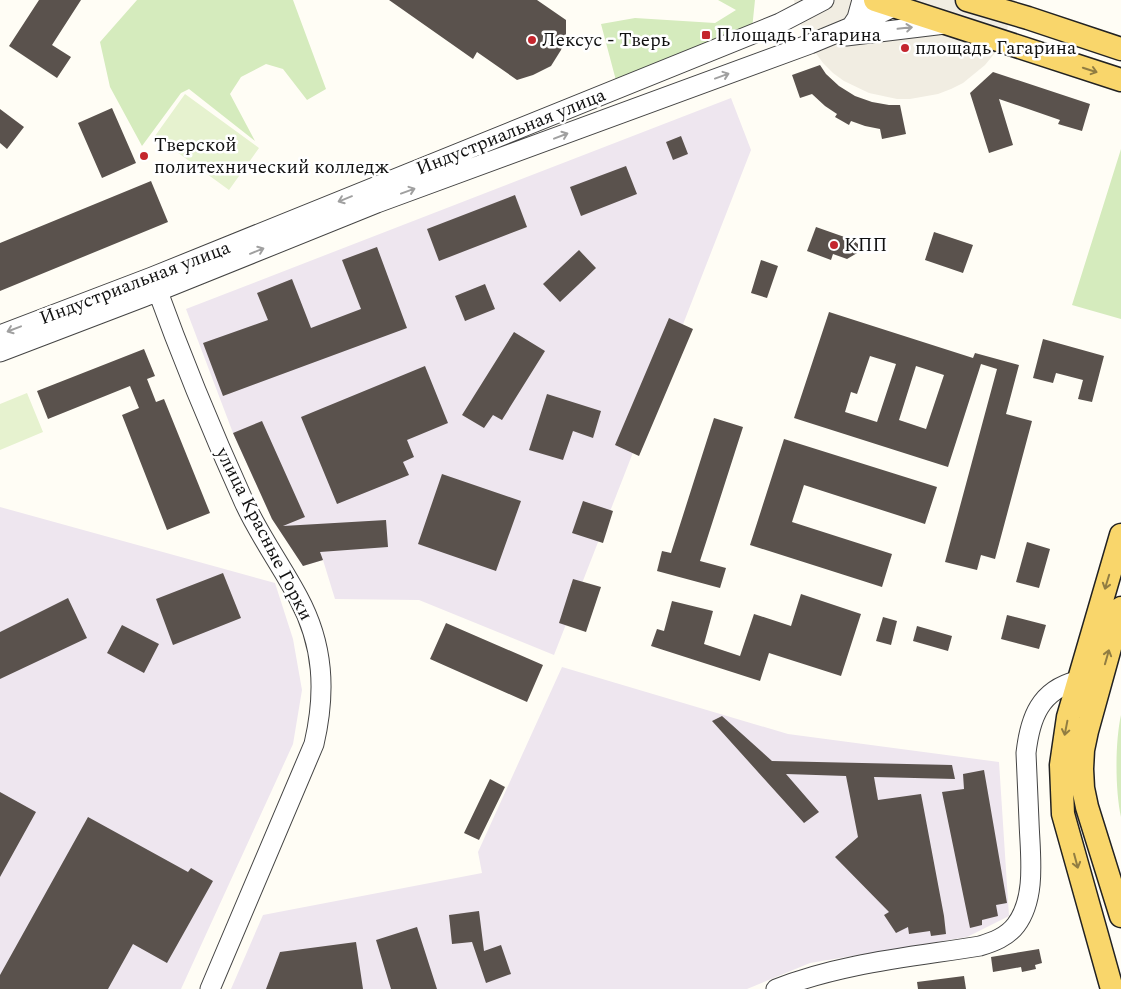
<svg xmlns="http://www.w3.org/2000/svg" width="1121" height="989" font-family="Spectral,serif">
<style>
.industrial{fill:#eee6ef}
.green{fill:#d5ebbd}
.pitch{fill:#e6f2cf}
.plaza{fill:#f1ede2}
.building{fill:#5a524d;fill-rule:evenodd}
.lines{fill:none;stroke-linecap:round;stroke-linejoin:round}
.minor-casing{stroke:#444;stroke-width:21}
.major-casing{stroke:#222;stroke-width:25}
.minor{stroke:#fff;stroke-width:19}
.major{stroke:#f9d66b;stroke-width:22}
.oneway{stroke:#a0a0a0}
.oneway2{stroke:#917d42}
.poi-dot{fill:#c4262e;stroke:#fff;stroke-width:2}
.labels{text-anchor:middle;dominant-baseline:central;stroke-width:5;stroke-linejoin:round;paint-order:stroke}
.poi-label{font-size:19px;fill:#111;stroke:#fff;text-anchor:start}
.street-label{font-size:19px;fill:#111;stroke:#fff}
</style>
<rect width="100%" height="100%" fill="#fffdf5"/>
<!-- industrial -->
<path class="industrial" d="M 731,98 L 751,150 L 554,655 L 419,600 L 335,599 L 323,560 L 303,566 L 272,519 L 233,433 L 186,309 Z
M 0,507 L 275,583 L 293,639 L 302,690 L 293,744 L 181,989 L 0,989 Z
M 562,667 L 788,734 L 999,762 L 1009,916 L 967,937 L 810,963 L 747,989 L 231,989 L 263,915 L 482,873 L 478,852 Z"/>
<!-- green -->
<path class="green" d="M 137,0 L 293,0 L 326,89 L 307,100 L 283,69 L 266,64 L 241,77 L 230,94 L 255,141 L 189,89 L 181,93 L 142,146 L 110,87 L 100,42 Z
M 718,0 L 755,0 L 751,39 L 618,88 L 601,24 L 635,18 L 715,23 L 736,10 Z
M 1121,149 L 1121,319 L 1072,305 Z
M 1121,715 L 1121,817 C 1115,790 1115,742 1121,715 Z"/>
<!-- pitch -->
<path class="pitch" d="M 185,94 L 259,148 L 229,190 L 155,136 Z
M 27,393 L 43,432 L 0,450 L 0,404 Z"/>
<!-- plaza -->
<path class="plaza" d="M 794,0 L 1015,0 L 1007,30 L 994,54 L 985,65 L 963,83 L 951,89 L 938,94 L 910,99 L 897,99 L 869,93 L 844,81 L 833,73 L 823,63 L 807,41 L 797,15 Z"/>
<!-- building -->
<path class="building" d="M 39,0 L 81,0 L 52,45 L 71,57 L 57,78 L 9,46 Z
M 389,0 L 537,0 L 566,20 L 566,35 L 561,50 L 551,66 L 533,75 L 517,80 L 477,52 L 473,59 Z
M 820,65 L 826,74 L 839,86 L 855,96 L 872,102 L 889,105 L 900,105 L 906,134 L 882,139 L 880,129 L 865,126 L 851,121 L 849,125 L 835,117 L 837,114 L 825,106 L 812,94 L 800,98 L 792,75 Z
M 993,72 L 1090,104 L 1082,131 L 1058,124 L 1060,120 L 999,99 L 1013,145 L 989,153 L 970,93 Z
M 112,108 L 136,163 L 102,178 L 78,123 Z
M 0,109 L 24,127 L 7,149 L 0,143 Z
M 681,136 L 688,154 L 673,160 L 666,142 Z
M 626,166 L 637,194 L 581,216 L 570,187 Z
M 151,181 L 168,222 L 0,291 L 0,243 Z
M 515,195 L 527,227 L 439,261 L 427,229 Z
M 816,227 L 853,240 L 864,249 L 847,259 L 833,254 L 831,260 L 807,251 Z
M 934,232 L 973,245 L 963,273 L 925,260 Z
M 377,247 L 407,328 L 223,396 L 203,343 L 268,320 L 257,293 L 292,279 L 311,328 L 361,309 L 342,260 Z
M 579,250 L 596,268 L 560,302 L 543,284 Z
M 761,260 L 778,266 L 767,298 L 751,293 Z
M 485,284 L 495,309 L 465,321 L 455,296 Z
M 829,312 L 973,358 L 975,353 L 1019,365 L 1006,414 L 1032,421 L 995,559 L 981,555 L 977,570 L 945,562 L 997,369 L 981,364 L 948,467 L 794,418 ZM 870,356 L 896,364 L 877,422 L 845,412 L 851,392 L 857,394 ZM 916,366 L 944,375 L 926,429 L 899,420 Z
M 669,318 L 693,329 L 639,456 L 615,445 Z
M 514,332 L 545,351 L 502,420 L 493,415 L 484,428 L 462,415 Z
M 1043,339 L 1104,356 L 1092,402 L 1078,399 L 1083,380 L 1056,373 L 1053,383 L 1033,378 Z
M 144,349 L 155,376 L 147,379 L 156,402 L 164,399 L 210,513 L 167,530 L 122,415 L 139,408 L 130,386 L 48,419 L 37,391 Z
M 425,366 L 448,423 L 407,440 L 414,457 L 403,462 L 409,475 L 337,504 L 301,417 Z
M 547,394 L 601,411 L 593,438 L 573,431 L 563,460 L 529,450 Z
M 714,418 L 743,427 L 700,561 L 726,568 L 720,588 L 657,571 L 662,551 L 671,553 Z
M 262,421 L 305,517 L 283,526 L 386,520 L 388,547 L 320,552 L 323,560 L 303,566 L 272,519 L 233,433 Z
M 784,439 L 937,487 L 925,524 L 804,485 L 792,522 L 892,554 L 882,587 L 750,545 Z
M 442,474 L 521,501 L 496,571 L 418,544 Z
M 583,501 L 613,511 L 603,543 L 572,533 Z
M 1027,542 L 1050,549 L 1039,588 L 1016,582 Z
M 223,573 L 241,618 L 173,645 L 156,599 Z
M 573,579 L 601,587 L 586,632 L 559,623 Z
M 801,594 L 861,614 L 841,676 L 769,653 L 760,681 L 651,646 L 657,629 L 664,631 L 672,601 L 713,611 L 704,644 L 740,656 L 754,614 L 791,626 Z
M 68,598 L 87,638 L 0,679 L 0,632 Z
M 1007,615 L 1046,625 L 1039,649 L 1001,639 Z
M 883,617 L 897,621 L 891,645 L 876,641 Z
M 446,623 L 543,665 L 527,702 L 430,659 Z
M 122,625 L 159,644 L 144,673 L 107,653 Z
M 917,626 L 952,636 L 948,651 L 913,641 Z
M 722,716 L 772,761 L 952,765 L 955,779 L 874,777 L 878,800 L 921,794 L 944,916 L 946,934 L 931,936 L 930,931 L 909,934 L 908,927 L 896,933 L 884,915 L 889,912 L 835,857 L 858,837 L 846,776 L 786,774 L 819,812 L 804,823 L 712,721 Z
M 984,770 L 1007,903 L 996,905 L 998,916 L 982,920 L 982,925 L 970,928 L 942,792 L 964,789 L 963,774 Z
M 490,779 L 505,787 L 479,840 L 464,833 Z
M 0,792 L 36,812 L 0,877 Z
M 88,817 L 188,872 L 191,868 L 213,881 L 167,963 L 133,944 L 108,989 L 0,989 L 0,975 Z
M 479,911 L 484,951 L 501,945 L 511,974 L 486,983 L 472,942 L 452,944 L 449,915 Z
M 417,927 L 437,989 L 391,989 L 376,940 Z
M 356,942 L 363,989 L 266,989 L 280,952 Z
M 1039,949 L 1042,963 L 1035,965 L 1036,969 L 1022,972 L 1021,967 L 993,972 L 991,957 Z
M 964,976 L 966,989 L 918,989 L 917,982 Z"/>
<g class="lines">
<!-- minor casing -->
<g class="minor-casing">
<path id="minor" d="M 851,27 L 857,18 L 862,0
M 846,36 L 945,24
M 154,281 C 181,356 211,429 244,502 C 259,535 281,565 298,597 C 324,645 326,692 314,744 L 210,989
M 0,335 L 152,277 L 780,23 L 824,0
M 0,352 L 144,297 L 377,203 L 810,44 L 851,27 L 896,6
M 776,989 C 841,963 912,957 980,946 C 993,942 1007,937 1016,925 C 1037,897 1030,854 1029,821 C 1028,798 1027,775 1026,753 C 1030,718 1040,690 1077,681"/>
</g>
<!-- major casing -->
<g class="major-casing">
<path id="major" d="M 875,0 L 1121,80
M 967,0 L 1028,18 L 1121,49
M 1121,608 L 1087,731 L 1083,750 L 1082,769 L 1083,788 L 1087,807 L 1121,916
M 1112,989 L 1063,814 L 1061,765 L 1068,717 L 1121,535"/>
</g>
<!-- minor -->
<use href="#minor" class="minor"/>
<!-- major -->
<use href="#major" class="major"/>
</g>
<!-- one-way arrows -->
<defs><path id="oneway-shaft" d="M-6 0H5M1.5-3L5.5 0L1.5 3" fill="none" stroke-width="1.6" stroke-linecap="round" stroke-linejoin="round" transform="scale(1.25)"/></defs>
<g class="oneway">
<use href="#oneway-shaft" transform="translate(905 28) rotate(-6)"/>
<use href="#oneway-shaft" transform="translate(722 76) rotate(-20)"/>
<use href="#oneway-shaft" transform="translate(561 136) rotate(-21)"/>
<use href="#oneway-shaft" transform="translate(408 191) rotate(-20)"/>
<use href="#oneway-shaft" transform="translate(345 199) rotate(158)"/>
<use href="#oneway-shaft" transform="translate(257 251) rotate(-22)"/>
<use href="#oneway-shaft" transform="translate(14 329) rotate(159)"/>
</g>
<g class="oneway2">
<use href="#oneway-shaft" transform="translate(1090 70) rotate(18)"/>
<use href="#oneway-shaft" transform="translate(1107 582) rotate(107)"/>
<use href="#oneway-shaft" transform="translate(1107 657) rotate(-74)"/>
<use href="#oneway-shaft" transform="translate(1066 728) rotate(101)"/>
<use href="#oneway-shaft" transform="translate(1076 861) rotate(75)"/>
</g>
<!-- markers -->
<g class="poi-dot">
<rect x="701" y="30" width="10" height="10" rx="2.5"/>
<circle cx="532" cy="40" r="5"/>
<circle cx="905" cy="48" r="5"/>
<circle cx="144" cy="156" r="5"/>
<circle cx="834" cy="245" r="5"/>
</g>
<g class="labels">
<!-- poi labels -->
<g class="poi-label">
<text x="716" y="35">Площадь Гагарина</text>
<text x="542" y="40">Лексус - Тверь</text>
<text x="915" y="48">площадь Гагарина</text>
<text x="154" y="145">Тверской<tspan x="154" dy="22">политехнический колледж</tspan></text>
<text x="844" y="245">КПП</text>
</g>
<!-- street labels -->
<g class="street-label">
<text transform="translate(511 132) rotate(-22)">Индустриальная улица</text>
<text transform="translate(135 283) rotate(-21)">Индустриальная улица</text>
<text transform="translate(264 534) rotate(63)">улица Красные Горки</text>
</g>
</g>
</svg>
